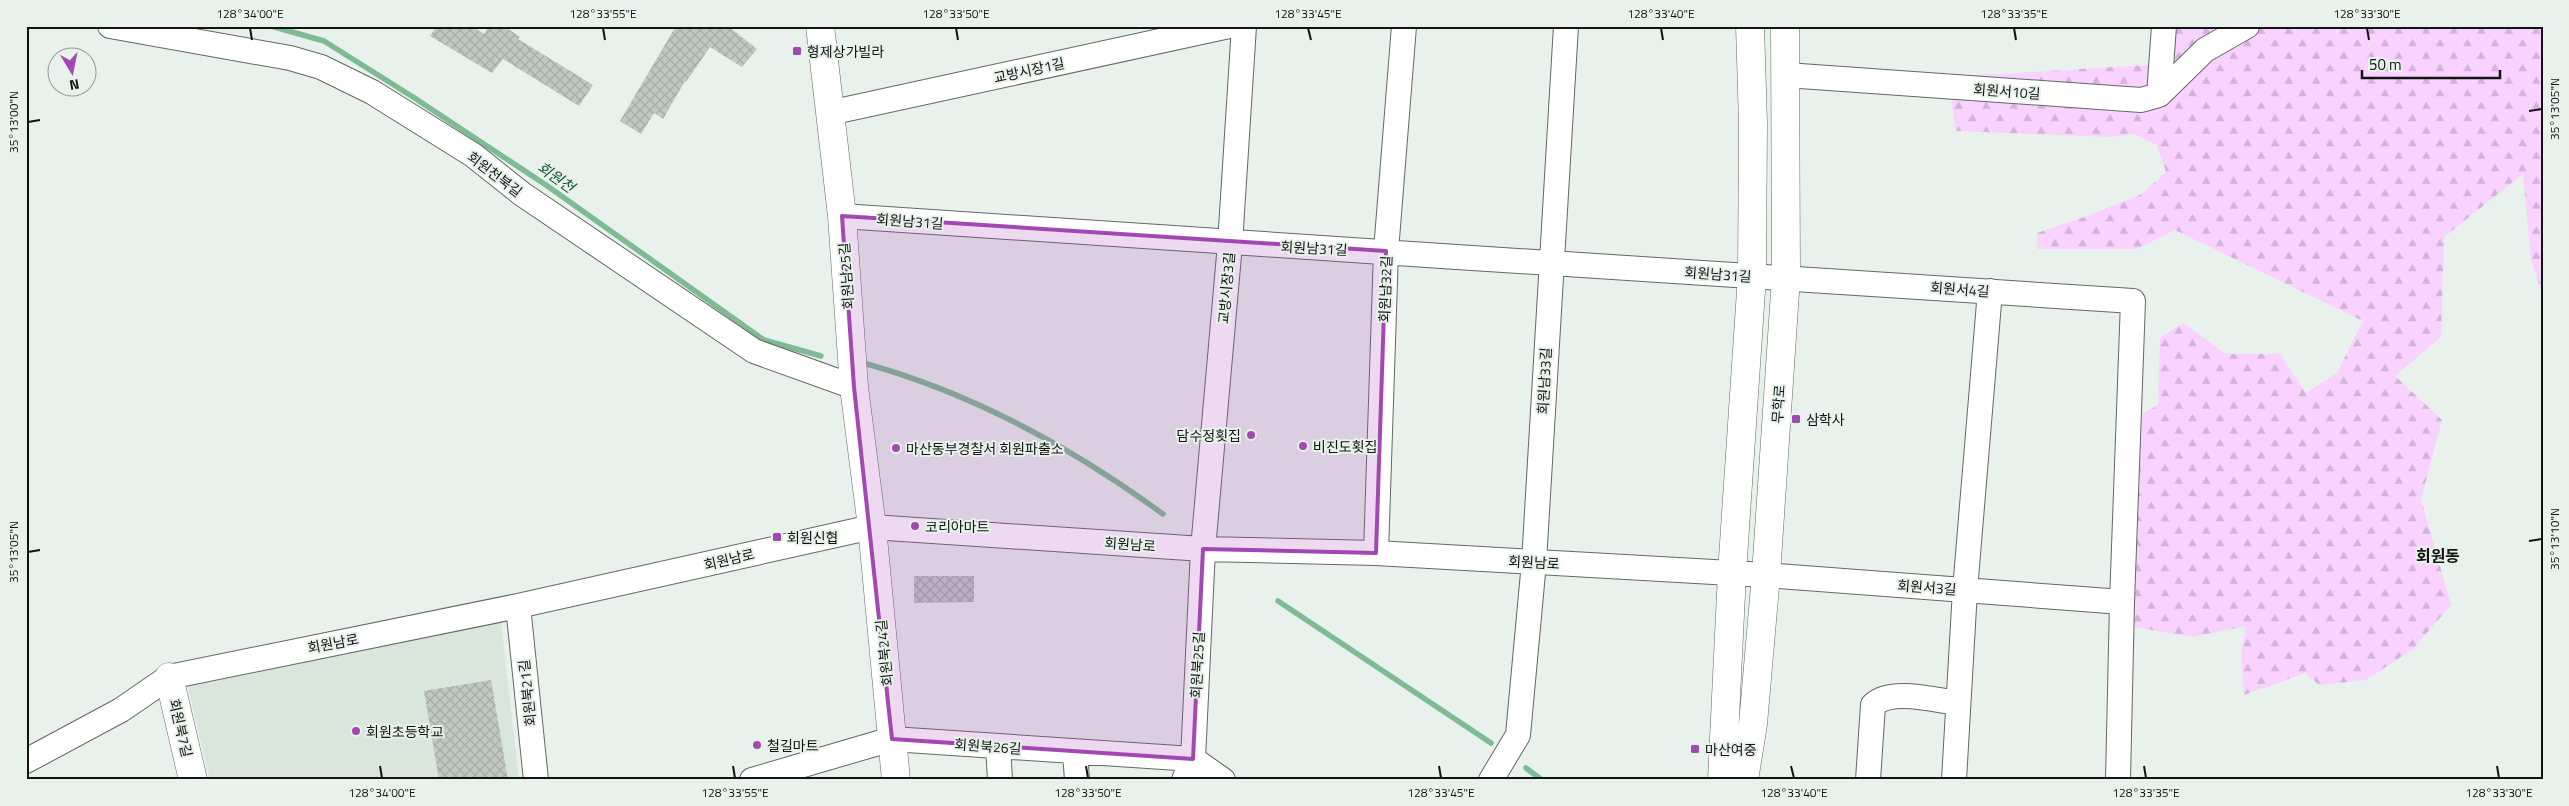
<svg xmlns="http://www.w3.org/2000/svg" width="2569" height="806" font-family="'Titillium Web','Noto Sans KR',sans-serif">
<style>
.built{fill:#d8e6dc}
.forest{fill:url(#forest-firs)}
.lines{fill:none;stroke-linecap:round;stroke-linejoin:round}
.stream{stroke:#7eba93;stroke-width:5.5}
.building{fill:url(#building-cross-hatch)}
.minor-casing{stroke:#626864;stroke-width:26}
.major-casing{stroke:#626864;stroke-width:29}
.minor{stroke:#fff;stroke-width:24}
.major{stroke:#fff;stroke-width:28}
.marked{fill:#a347b2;fill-opacity:0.2;stroke:#a347b2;stroke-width:4;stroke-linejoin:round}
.ticks{fill:none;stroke:#111412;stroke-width:2}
.poi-dot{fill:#a347b2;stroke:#e9f1ec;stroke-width:2}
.labels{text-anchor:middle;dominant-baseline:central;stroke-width:4;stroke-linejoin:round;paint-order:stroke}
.poi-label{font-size:14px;fill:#111412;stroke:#e9f1ec;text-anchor:start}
.street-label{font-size:14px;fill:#111412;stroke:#e9f1ec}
.water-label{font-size:15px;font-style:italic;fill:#115834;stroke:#e9f1ec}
.quarter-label{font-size:16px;font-weight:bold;fill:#111412;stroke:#e9f1ec}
.neatline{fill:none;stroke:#111412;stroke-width:2}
.ticks-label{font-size:12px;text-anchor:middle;fill:#111412}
</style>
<defs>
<pattern id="forest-firs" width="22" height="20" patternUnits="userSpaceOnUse" patternTransform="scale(1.25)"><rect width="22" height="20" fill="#f9d2ff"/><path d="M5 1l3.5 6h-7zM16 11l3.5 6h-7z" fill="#d4b3da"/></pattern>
<pattern id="building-cross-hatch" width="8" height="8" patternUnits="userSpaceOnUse" patternTransform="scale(1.25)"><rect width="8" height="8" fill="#c1c8c3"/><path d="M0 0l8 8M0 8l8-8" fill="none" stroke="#a5aba6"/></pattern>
</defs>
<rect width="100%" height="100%" fill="#e9f1ec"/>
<!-- built -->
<path class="built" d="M 501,621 L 519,780 L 210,780 L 187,683 Z"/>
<!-- forest -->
<path class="forest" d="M 2168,26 L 2543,26 L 2543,296 L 2531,260 L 2523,174 L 2444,237 L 2441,337 L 2395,376 L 2442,420 L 2421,499 L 2451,605 L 2413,649 L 2366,680 L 2319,685 L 2305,673 L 2244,695 L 2241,655 L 2246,626 L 2193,637 L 2116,624 L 2128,422 L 2158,405 L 2160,338 L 2183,323 L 2226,354 L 2280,354 L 2306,393 L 2337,373 L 2363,321 L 2175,230 L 2137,249 L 2037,249 L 2037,233 L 2090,215 L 2142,194 L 2166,172 L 2157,145 L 2134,134 L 2110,137 L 1956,131 L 1948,77 L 2164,64 Z"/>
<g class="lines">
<!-- stream -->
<path class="stream" d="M 271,26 L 324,41 L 413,97 L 546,185 L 764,340 L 821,356
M 867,364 C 974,394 1074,449 1163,514
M 1278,601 L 1491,743
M 1526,768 L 1542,780"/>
</g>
<!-- building -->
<path class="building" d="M 437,26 L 472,26 L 484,34 L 489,26 L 504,26 L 520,37 L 518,39 L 593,85 L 579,106 L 503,59 L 492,73 L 430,36 Z
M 676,26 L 728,26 L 757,49 L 742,67 L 710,47 L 686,82 L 685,81 L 663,119 L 654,113 L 641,134 L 620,121 Z
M 914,576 L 974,576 L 974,602 L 914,603 Z
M 491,680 L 508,780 L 439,780 L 424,691 Z"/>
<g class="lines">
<!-- minor casing -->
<g class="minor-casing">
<path id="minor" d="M 110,26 L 290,58 L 321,67 L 372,92 L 473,155 L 522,194 L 754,351 L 854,387
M 1786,75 L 2141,100 L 2159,95 L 2205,50 L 2247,26
M 2159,95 L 2164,26
M 829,113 L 1229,26
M 842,216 C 1272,247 1703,271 2133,301 L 2122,602 L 2118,780
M 1376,553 L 1386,251 L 1404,26
M 518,606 L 536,780
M 998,746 L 1000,780
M 1075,752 L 1077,780
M 26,761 L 121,710 L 169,677 L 518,606 L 872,527 L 1203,549 L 1376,553 L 1766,575 L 2122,602
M 752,780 L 892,739 L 1193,759 L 1223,780
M 1184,780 L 1193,759 L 1203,549 L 1230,244 L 1244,26
M 1491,780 L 1518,735 L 1534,562 L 1566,26
M 1868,780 L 1873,705 C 1891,688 1934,700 1958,703
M 1954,780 L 1965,590 L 1990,291"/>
</g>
<!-- major casing -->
<g class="major-casing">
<path id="major" d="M 820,26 L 842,216 L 854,387 L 872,527 L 896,780
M 169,677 L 193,780
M 1722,780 L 1732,573 L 1752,276 L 1753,123 L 1750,26
M 1744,780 L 1753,724 L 1766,575 L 1786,277 L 1785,26"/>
</g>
<!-- minor -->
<use href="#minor" class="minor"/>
<!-- major -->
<use href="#major" class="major"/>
</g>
<!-- marked area -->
<path class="marked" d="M 842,216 L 1386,251 L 1376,553 L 1203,549 L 1193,759 L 892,739 L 854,387 Z"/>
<!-- ticks -->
<path class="ticks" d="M 250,28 L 252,40M 603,28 L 605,40M 956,28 L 958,40M 1308,28 L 1311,40M 1661,28 L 1663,40M 2014,28 L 2016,40M 2367,28 L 2369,40M 2529,111 L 2542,109M 28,122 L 40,120M 2529,541 L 2542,539M 28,552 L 40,550M 380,766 L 382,778M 733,766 L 735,778M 1086,766 L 1088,778M 1439,766 L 1441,778M 1791,766 L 1794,778M 2144,766 L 2146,778M 2497,766 L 2499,778"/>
<!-- markers -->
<g class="poi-dot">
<rect x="792" y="46" width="10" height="10" rx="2.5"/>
<rect x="1791" y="414" width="10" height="10" rx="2.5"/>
<circle cx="1251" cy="435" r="5"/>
<circle cx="1303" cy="446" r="5"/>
<circle cx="896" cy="448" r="5"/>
<circle cx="915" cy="526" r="5"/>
<rect x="772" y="532" width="10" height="10" rx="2.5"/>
<circle cx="356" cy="731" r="5"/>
<circle cx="757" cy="745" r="5"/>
<rect x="1690" y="744" width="10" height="10" rx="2.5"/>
</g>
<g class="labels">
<!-- poi labels -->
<g class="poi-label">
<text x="807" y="51">형제상가빌라</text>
<text x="1806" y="419">삼학사</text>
<text x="1241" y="435" text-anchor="end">담수정횟집</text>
<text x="1313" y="446">비진도횟집</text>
<text x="906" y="448">마산동부경찰서 회원파출소</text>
<text x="925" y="526">코리아마트</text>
<text x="787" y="537">회원신협</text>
<text x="366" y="731">회원초등학교</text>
<text x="767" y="745">철길마트</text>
<text x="1705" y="749">마산여중</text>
</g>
<!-- street labels -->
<g class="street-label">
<text transform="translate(1029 70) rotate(-12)">교방시장1길</text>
<text transform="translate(2007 91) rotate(4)">회원서10길</text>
<text transform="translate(495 174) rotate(37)">회원천북길</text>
<text transform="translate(910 221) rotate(4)">회원남31길</text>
<text transform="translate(1314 248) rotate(3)">회원남31길</text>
<text transform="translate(1718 274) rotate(4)">회원남31길</text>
<text transform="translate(846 276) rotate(-94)">회원남25길</text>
<text transform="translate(1226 288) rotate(-85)">교방시장3길</text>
<text transform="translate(1385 289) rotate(-88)">회원남32길</text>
<text transform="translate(1960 289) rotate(4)">회원서4길</text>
<text transform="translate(1544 381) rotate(-87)">회원남33길</text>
<text transform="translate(1778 404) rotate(-86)">무학로</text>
<text transform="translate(1130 544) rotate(4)">회원남로</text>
<text transform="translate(729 559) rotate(-13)">회원남로</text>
<text transform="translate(1534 562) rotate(3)">회원남로</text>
<text transform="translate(1927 587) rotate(4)">회원서3길</text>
<text transform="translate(333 643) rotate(-11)">회원남로</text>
<text transform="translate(884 653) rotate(-96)">회원북24길</text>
<text transform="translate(1197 665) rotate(-87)">회원북25길</text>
<text transform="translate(527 693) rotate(-96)">회원북21길</text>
<text transform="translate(181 728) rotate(77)">회원북7길</text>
<text transform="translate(988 746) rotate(4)">회원북26길</text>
</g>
<!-- water labels -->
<g class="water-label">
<text transform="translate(556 177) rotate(35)">회원천</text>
</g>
<!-- quarter labels -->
<g class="quarter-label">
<text x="2438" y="556">회원동</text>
</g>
</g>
<!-- border -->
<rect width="2569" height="806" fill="none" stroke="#e9f1ec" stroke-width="55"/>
<!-- north arrow -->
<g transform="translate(72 72) rotate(170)"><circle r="24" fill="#e9f1ec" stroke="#939995"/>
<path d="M0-4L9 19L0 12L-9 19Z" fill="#a347b2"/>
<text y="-8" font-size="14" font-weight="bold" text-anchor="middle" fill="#111412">N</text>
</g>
<!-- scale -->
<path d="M2362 70v8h138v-8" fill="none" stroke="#111412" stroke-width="2.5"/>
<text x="2369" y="70" font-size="15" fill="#111412" stroke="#e9f1ec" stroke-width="4" paint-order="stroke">50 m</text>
<rect x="28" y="28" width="2514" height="750" class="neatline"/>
<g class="ticks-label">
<text x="250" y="18">128°34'00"E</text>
<text x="603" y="18">128°33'55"E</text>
<text x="956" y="18">128°33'50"E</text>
<text x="1308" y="18">128°33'45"E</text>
<text x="1661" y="18">128°33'40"E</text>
<text x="2014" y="18">128°33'35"E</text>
<text x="2367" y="18">128°33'30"E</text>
<text transform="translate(2555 109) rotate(-90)" y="4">35°13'05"N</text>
<text transform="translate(14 122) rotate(-90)" y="4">35°13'00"N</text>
<text transform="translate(2555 539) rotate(-90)" y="4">35°13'10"N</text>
<text transform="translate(14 552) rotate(-90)" y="4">35°13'05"N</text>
<text x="382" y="797">128°34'00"E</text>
<text x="735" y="797">128°33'55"E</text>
<text x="1088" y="797">128°33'50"E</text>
<text x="1441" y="797">128°33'45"E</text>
<text x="1794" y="797">128°33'40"E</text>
<text x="2146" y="797">128°33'35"E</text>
<text x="2499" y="797">128°33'30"E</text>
</g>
</svg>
